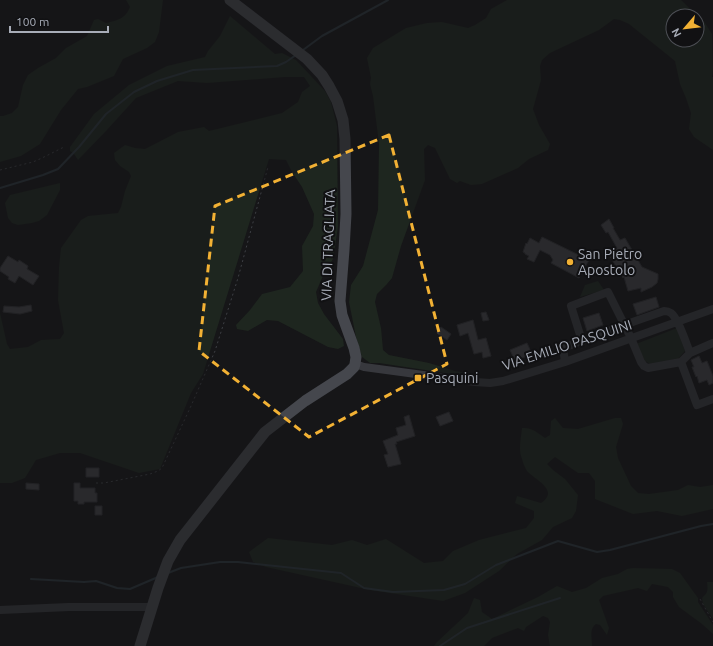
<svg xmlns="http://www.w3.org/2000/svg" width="713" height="646" font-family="Ubuntu,sans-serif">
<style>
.green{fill:#1e261f;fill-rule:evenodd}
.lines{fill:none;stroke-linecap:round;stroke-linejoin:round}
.stream{stroke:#2c353c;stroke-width:2}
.building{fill:#404145;stroke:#303034}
.path{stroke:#3d3f44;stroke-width:1;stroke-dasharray:2 3;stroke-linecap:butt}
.street{stroke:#37383d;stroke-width:8}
.secondary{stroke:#45474d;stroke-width:11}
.marked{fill:none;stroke:#f2b134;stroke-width:3;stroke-dasharray:8 5;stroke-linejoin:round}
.poi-dot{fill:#f2b134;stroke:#111113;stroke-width:1.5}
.labels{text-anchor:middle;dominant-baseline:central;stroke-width:4;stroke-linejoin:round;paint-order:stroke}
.street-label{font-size:14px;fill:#a8adb8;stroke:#111113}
.poi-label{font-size:14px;fill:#a8adb8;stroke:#111113;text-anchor:start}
</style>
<rect width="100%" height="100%" fill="#161618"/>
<!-- green -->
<path class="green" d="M 126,0 L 163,0 L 159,32 L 155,42 L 147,48 L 123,59 L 114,76 L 87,87 L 78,89 L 61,110 L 40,144 L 21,156 L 0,162 L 0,116 L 3,116 L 12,113 L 18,107 L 23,85 L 28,75 L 38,68 L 56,58 L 66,48 L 87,36 L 94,20 L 98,19 L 106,23 C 118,20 125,19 130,7 Z
M 507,0 L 681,0 L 705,23 L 712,34 L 713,70 L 712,77 L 713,77 L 713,150 L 694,137 L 689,129 L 691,113 L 686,98 L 680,84 L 675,61 L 629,24 L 620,20 L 614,19 L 599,30 L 550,53 L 542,60 L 540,66 L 541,80 L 533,109 L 539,125 L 550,144 L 548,150 L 529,159 L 518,168 L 482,184 L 471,185 L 460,181 L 457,183 L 450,179 L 435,148 L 428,145 L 424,149 L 425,180 L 401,246 L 392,278 L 387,284 L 377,294 L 375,302 L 381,328 L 383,350 L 389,355 L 429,363 L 455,371 L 479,375 L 478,378 L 379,363 L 370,363 L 362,357 L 356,337 L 349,302 L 351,285 L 363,266 L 378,210 L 379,144 L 373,96 L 370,84 L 371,78 L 367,58 L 373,48 L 406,28 L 427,23 L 442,22 L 468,28 L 475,25 L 486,18 L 491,9 ZM 673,16 L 697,16 L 697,40 L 673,40 Z
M 230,16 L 275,54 L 282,53 L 296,60 L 325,91 L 331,102 L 337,126 L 338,227 L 333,259 L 323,276 L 316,292 L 318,303 L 324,314 L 343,339 L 344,346 L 338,349 L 328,347 L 278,321 L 267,320 L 248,331 L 237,329 L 236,325 L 250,310 L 262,294 L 290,287 L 303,271 L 302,246 L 313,226 L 314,214 L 302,187 L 292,172 L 286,160 L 269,159 L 203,374 L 191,393 L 160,469 L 139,473 L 80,453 L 60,453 L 36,460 L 25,478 L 12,483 L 0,483 L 0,313 L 7,344 L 10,349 L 28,347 L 41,340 L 60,339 L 64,333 L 58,300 L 59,267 L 61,248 L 81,220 L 88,216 L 118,213 L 121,207 L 125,191 L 131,176 L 129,172 L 120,166 L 115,160 L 114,153 L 125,145 L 135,148 L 145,149 L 178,132 L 204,127 L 209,131 L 282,113 L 298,102 L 302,92 L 310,86 L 304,77 L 285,77 L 207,83 L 178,81 L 136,98 L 106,131 L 78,160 L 74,154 L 70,151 L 70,147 L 94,114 L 129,85 L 167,66 L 205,57 L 208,51 L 220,36 Z
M 60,183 L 60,190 L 47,215 L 39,221 L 32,223 L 18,225 L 12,223 L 8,218 L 5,203 L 10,195 Z
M 598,281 L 604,290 L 580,297 L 585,285 Z
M 677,328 L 685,351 L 678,359 L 650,364 L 645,361 L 636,344 Z
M 555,418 L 563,428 L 578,429 L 615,418 L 621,418 L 623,424 L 616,447 L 618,458 L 631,486 L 638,493 L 649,494 L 678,490 L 688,485 L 700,487 L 713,485 L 713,509 L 682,516 L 657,511 L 633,514 L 595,499 L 595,481 L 589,473 L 578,473 L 555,457 L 547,464 L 553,470 L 565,479 L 578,495 L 576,511 L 572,518 L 553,527 L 542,540 L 517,554 L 499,571 L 465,593 L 443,601 L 370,590 L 266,567 L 253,562 L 249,552 L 268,538 L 332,545 L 352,540 L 367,545 L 386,539 L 424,563 L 443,561 L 453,551 L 479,540 L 526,528 L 534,518 L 534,511 L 515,503 L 517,496 L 541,503 C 560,490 535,480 527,471 C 525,468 523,463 522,459 C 518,450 521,438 522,428 C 532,427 538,433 545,438 L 550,435 L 551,421 Z
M 633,568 L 672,569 L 680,573 L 698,598 L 698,602 L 713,625 L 713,634 L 702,624 L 679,607 L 673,597 L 673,592 L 668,587 L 652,584 L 647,591 L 638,588 L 603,596 L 599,600 L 609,628 L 607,635 L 600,625 L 596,624 C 589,629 592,638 592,646 L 550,646 L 548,635 L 550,622 L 548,618 L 543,616 L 526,627 L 524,631 L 518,628 L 492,638 L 484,646 L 434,646 L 437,642 L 468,613 L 474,598 L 480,600 L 482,612 L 492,619 L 538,597 L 557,586 L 572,592 L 586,588 L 602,578 L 618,574 L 627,569 Z
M 707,582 L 713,582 L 713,619 L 703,604 L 702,598 C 708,593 708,590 707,582 Z"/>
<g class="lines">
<!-- stream -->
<path class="stream" d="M 303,50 L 322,36 L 388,0
M 0,188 L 43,175 L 58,169 L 79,147 L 106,114 L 134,92 L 157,81 L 193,70 L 277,66 L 286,62 L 296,55
M 168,573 L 181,568 L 220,562 L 238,562 L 341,573 L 364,588 L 393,592 L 444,590 L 465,584 L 496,565 L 558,541 L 597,552 L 610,550 L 701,526 L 713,524
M 31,579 L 84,582 L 96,581 L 117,588 L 130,589 L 158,577
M 440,646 L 467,628 L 560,598"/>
</g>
<!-- building -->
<path class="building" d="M 609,219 L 614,228 L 613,228 L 620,240 L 625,238 L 642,267 L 658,274 L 658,279 L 657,283 L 652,287 L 641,292 L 641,288 L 628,291 L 624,277 L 623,278 L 608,253 L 617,248 L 608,232 L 606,233 L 601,225 Z
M 542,237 L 589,260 L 579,278 L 551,263 L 553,260 L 550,255 L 540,250 L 534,262 L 527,259 L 529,256 L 525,254 L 525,253 L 523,252 L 526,243 L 527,244 L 530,238 L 539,243 Z
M 8,256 L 18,262 L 19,260 L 28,266 L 27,269 L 39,276 L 33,285 L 19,276 L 15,283 L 8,279 L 9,277 L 0,271 L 0,268 Z
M 656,297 L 659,307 L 637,315 L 633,304 Z
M 31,305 L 32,311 L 20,314 L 3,312 L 4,306 L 19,307 Z
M 486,312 L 489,320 L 483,321 L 481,313 Z
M 599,313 L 603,325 L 587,331 L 583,318 Z
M 473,320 L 478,340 L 486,338 L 491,356 L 483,358 L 482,352 L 474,354 L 468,333 L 460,336 L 457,325 Z
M 441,327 L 451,334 L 447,340 L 437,333 Z
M 527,343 L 532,354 L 515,361 L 510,350 Z
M 699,356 L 702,363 L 707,361 L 713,376 L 713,383 L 709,385 L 707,380 L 699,383 L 697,376 L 696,377 L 692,367 L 694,367 L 691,360 Z
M 449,412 L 453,421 L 440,426 L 436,417 Z
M 409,415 L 415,436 L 396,442 L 397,444 L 395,444 L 401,464 L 388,467 L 384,455 L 388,454 L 383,441 L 398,435 L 396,428 L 406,425 L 404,417 Z
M 86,468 L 99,468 L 99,477 L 86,477 Z
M 26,483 L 39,484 L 39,490 L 26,489 Z
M 74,483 L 80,483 L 80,488 L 95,488 L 95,493 L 97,493 L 97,502 L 84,502 L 84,504 L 78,504 L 78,501 L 74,501 Z
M 95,506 L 102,506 L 102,515 L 95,515 Z"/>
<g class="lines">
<!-- path -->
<path class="path" d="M 0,170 L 33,162 L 42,158 L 64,147
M 96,483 L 104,483 L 150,474 L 158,471 L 162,468 L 191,406 L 215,351 L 238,278 L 268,167
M 700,599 L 713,622"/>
<!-- street -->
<path class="street" d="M 582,341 L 571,306 L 608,292 L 631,338 L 641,362 L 644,366 L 648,368 L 681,362 L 690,353
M 565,362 L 563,348 L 624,325 L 664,311 C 667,311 668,311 671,313 C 678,318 686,343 690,353 L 713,343
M 681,362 L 697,405 L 713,399
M 355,364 L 364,367 L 475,382 L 490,383 L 503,381 L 565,362 L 713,309
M 0,610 L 69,607 L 152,607"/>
<!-- secondary -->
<path class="secondary" d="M 140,646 L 158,588 L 168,561 L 180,540 L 265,432 L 305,401 L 347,374 L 354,367 L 355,364 L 356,357 L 354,348 L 342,315 L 340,301 L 344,250 L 346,214 L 345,139 L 343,120 L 337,101 L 329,86 L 322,75 L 307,59 L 230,0"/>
</g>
<!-- marked area -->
<path d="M0 0H713V646H0ZM 389,135 L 447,364 L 309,437 L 199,351 L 215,206 Z" fill="#161618" fill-opacity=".55" fill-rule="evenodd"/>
<path class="marked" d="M 389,135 L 447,364 L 309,437 L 199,351 L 215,206 Z"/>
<!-- markers -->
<g class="poi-dot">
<circle cx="570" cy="262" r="4"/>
<rect x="414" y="374" width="8" height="8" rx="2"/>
</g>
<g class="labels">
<!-- street labels -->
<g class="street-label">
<text transform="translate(328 245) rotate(-88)">VIA DI TRAGLIATA</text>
<text transform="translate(567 345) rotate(-18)">VIA EMILIO PASQUINI</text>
</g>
<!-- poi labels -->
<g class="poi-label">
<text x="578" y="254">San Pietro<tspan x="578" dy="16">Apostolo</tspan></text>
<text x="426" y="378">Pasquini</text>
</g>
</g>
<!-- north arrow -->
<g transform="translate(685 28) rotate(242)"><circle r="19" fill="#111113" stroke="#4d4f55"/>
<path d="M0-3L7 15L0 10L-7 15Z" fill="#f2b134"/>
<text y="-6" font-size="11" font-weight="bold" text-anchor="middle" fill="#a8adb8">N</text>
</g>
<!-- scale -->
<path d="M10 26v6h98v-6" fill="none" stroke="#a8adb8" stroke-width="2"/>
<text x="16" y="26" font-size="12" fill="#a8adb8" stroke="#111113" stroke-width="3" paint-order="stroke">100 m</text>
</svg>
